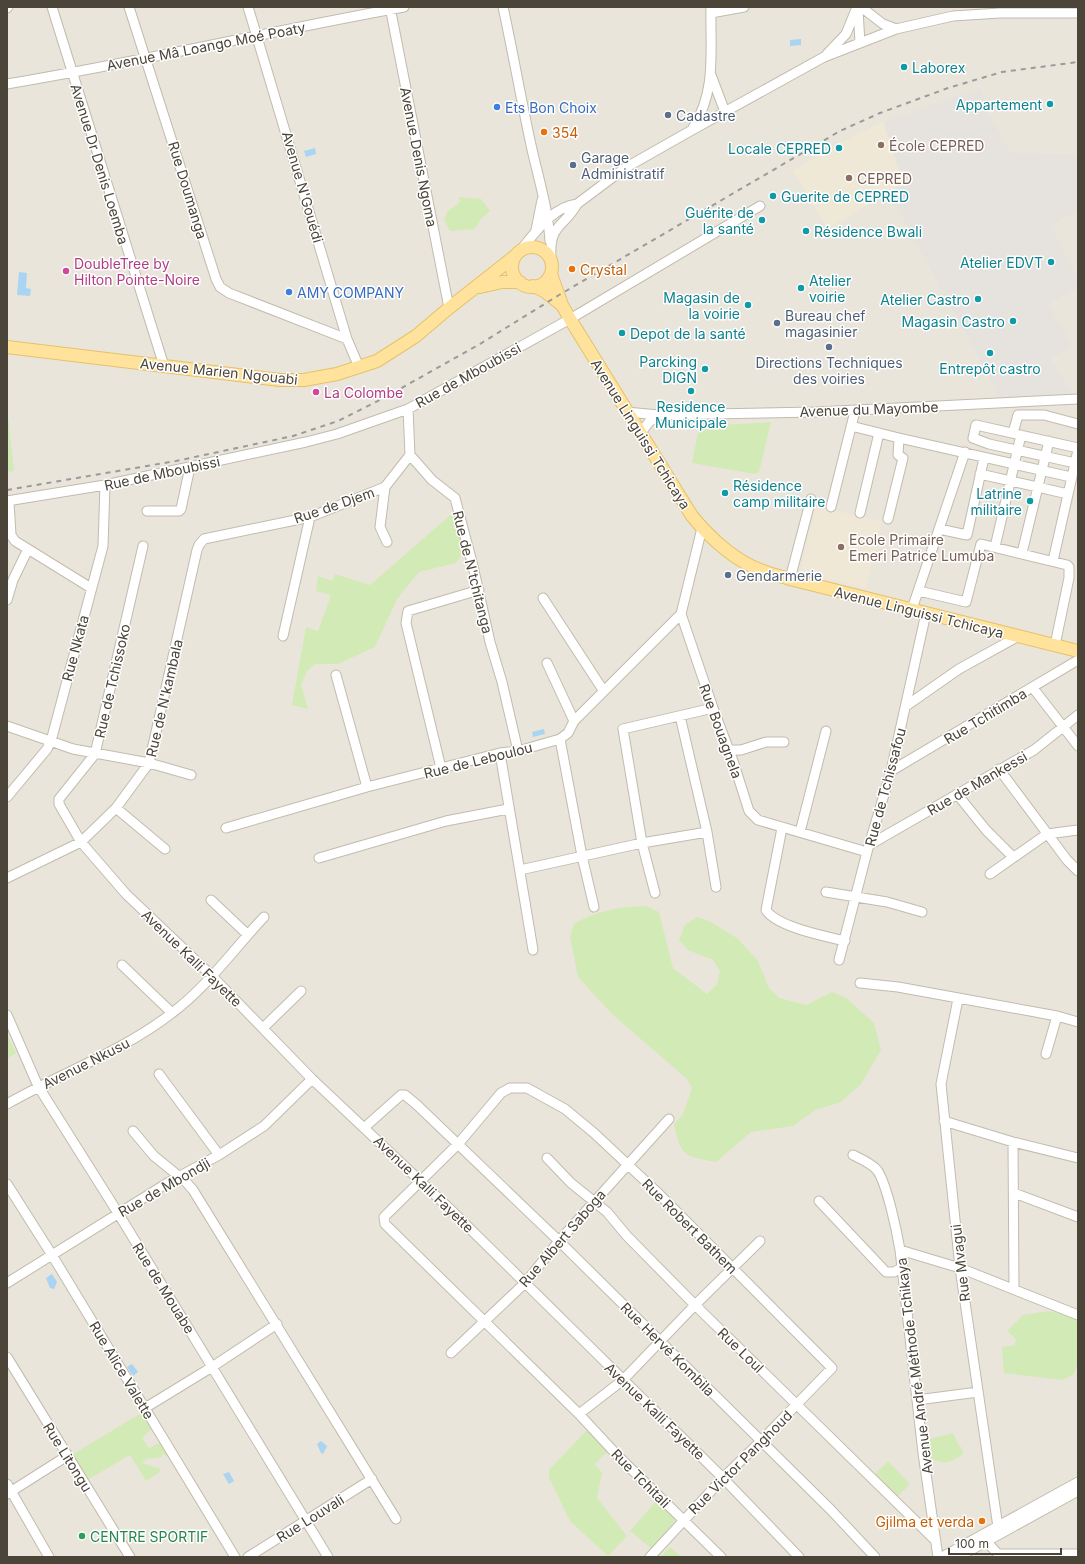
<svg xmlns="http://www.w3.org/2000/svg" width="1085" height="1564" font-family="Inter,sans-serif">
	<rect width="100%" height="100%" fill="#f6f3ec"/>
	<!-- residential -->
	<path fill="#eae5da" d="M7 7H1078V1557H7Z"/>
	<!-- industrial -->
	<path fill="#e6e2dd" d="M979 88 985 98 983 102 1010 153 1078 154V211L1051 225 1078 280V288L1048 304 1073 346 1051 358 1072 395 1017 397 1003 400 1001 399 889 193 904 184 884 122Z"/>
	<!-- education -->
	<path fill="#efe8d6" d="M883 122 903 184 827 229 793 171 841 142Z
		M816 506 882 522 866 588 800 572Z"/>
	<!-- green -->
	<path fill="#d2eab5" d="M459 197 481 199 490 211 480 220 475 229 450 231 444 219 448 211 460 202Z
		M7 407 14 471 7 472Z
		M771 422 759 472 755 474 692 463 699 428 701 426Z
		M454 512 465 550 456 563 419 572 397 599 375 647 338 664H315L307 671 301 685 308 709 292 705 306 627 318 631 331 595 316 591 318 576 333 581 335 574 370 585Z
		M646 906 659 912 673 968 707 994 717 984 720 971 713 960 688 950 679 940 685 925 697 917 711 922 737 938 758 961 769 988 779 998 806 1005 832 992 846 998 874 1023 881 1050 861 1084 841 1102 815 1110 793 1126 751 1132 716 1162C684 1156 681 1157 674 1124L683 1114 692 1088 686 1078 613 1015 578 977 570 937 574 924C596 910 620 907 646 906Z
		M7 1035 16 1053 7 1059Z
		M1049 1311 1078 1319V1364L1073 1375 1063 1380 1004 1373 1002 1347 1015 1345 1016 1339 1007 1331 1023 1315Z
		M143 1412 153 1428 142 1438 149 1448 161 1442 170 1457 162 1454V1457L147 1459 142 1463 160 1469V1472L146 1481 130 1455 84 1482 70 1456Z
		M586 1431 595 1433 610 1449 595 1464 602 1473 597 1498 627 1536 608 1556 570 1521 549 1478V1470Z
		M953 1433 959 1446 962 1448 963 1454C948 1465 942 1464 926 1456L925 1443 930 1439Z
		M888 1461 910 1484 896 1498 875 1474Z
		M657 1500 677 1518 652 1549 630 1531Z
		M670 1547 681 1557H661Z"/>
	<!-- water -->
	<path fill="#a9d4f2" d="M801 39V45L790 46V40Z
		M315 148 316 154 306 157 304 151Z
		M19 272 27 273 26 288 31 289 30 296 17 295Z
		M544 729 545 734 533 737 532 732Z
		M52 1274 57 1282 54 1289 50 1288 46 1278Z
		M132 1364 138 1372 133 1376 127 1367Z
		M321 1441 327 1446 323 1454 321 1453 317 1444Z
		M229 1472 234 1481 229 1484 223 1474Z"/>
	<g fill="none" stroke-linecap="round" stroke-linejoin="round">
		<defs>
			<path id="minor" d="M52 7 164 366
				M129 7 216 279 220 287 229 293 347 339
				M248 7 347 339 359 367
				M390 7 449 308
				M503 7C513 53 521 99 531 145 538 177 548 208 550 241
				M861 7 883 24 896 29
				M7 8 8 7
				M858 10 860 43
				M711 13 744 7
				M827 54 846 34 857 7
				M711 75 725 112
				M7 84C140 62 271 31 404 7
				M693 128C717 90 710 50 711 7
				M536 230 542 200
				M520 251C535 233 552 207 577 204
				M551 259C549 223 563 229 577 204L625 168 692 130 824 57 896 29 953 16 1000 13H1078
				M408 409 410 455 432 480 455 498 473 566 490 642 502 682 518 751
				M626 412 659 415 816 412 1078 399
				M851 426 899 438 1071 477
				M1013 433 1018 415H1044L1078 424
				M640 434 649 422 659 415
				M1075 463 989 444 973 438 976 425 1078 448
				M980 474 1068 494
				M385 487 380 527 387 542
				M7 501 105 485 306 442 337 434 408 409 570 319 760 206
				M9 501 11 535 15 541 91 588
				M831 507 855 411
				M147 511H179L181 509 190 467
				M860 513 879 433
				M888 519 903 458 898 455 899 438
				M702 528 681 614 713 708 733 761 749 811 758 820 867 852
				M939 529 967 535 984 458
				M143 546 95 754 59 799V804L81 842 126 894 211 975 312 1079 450 1209 723 1478 799 1557
				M995 547 1021 435
				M1022 553 1049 441
				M1053 561 1078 450
				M790 579 811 499
				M919 591 966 602 981 544 1067 565 1069 567V578L1055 645
				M543 598 603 690
				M7 600 13 580 27 551
				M912 609 965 452
				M283 636 310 517
				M547 663 574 721
				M336 675 367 787
				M1033 688 1078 746
				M906 706 959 669 1017 637
				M680 716 707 832 716 887
				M7 726 73 749 149 763 191 775
				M560 739 582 856 594 907
				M730 750H741L766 742H784
				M500 753 533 950
				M441 768 406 623 408 611 479 590
				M999 769 1067 860 1078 871
				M891 771 1078 660
				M957 794 986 830 1013 857
				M7 797 47 749 51 741 103 546 105 485
				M116 808 165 849
				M226 828 367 787 500 753 518 751 560 739 568 733 574 721 681 614
				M782 828 766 910C777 927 825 936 845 941
				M800 832 826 731
				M871 844 1034 750 1078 715
				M319 858 446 821 508 809
				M520 870 642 843 707 832
				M990 874 1047 834 1078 830
				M7 878 81 842 116 808 149 763 197 550 199 545 204 539 310 517 385 487 410 455
				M826 892 887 902 922 912
				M655 893 642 843 623 729 713 708
				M211 900 248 935
				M839 960 867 852 891 771 926 613
				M122 965 172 1013
				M860 983 898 987 1057 1016 1078 1022
				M958 999 941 1084 960 1268 998 1527
				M7 1015 38 1086 118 1213 328 1557
				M263 1028 301 991
				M1046 1054 1057 1016
				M159 1074 219 1155
				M7 1104C61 1073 122 1052 172 1013 207 987 234 949 264 917
				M944 1121 1013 1142 1078 1158
				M365 1127 401 1095H405L417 1105 559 1241 831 1510 875 1557
				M133 1131 154 1156 186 1182 193 1190 396 1519
				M1013 1142 1014 1289
				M853 1155C861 1159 871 1163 877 1170 887 1184 897 1232 900 1250L923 1453 938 1557
				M547 1158 571 1183 607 1212 627 1236 695 1305 936 1541
				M7 1184 52 1255 235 1557
				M1014 1193 1078 1217
				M819 1201 886 1272H894L903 1267
				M900 1250 960 1268 1078 1315
				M7 1283 169 1182 219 1155 264 1126 312 1079
				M451 1353 525 1283 559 1241 669 1119
				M7 1357 130 1557
				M917 1400 978 1392
				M145 1408 212 1367 277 1324
				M579 1414 623 1380 695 1305 760 1241
				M7 1484 49 1557
				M7 1494 67 1456
				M986 1541 998 1554H1078
				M248 1557 372 1479
				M650 1557 723 1478 761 1441 832 1368 657 1192 594 1133 565 1109 527 1088H510L501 1093 459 1143 384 1217 385 1224 579 1414 617 1455 721 1557
				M942 1557 1078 1482
				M958 1557 1078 1491"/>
			<path id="major" d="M512 267a20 20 0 1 1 40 0a20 20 0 1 1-40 0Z
				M551 274 562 305 570 319 692 516C710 538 736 562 763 571 772 575 781 576 790 579L1078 651
				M533 286 544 291 562 305
				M480 287 502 282H520
				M7 347 280 380H304L337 374 377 361 416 336 449 308 515 256"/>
		</defs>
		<!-- minor casing -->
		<use href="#minor" stroke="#c2bbae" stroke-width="11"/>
		<!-- major casing -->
		<use href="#major" stroke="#e6c16a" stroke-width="14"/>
		<!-- minor -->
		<use href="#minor" stroke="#fff" stroke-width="9"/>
		<!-- major -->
		<use href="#major" stroke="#ffe39c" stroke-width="12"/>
		<!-- rail -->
		<path stroke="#9a9a9a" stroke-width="2" stroke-dasharray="5 5" stroke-linecap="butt" d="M7 490 176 461 293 436 338 421 380 400 480 344 559 295 840 131 880 113 948 88 1002 72 1078 62"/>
	</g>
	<!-- markers -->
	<g fill="#0f9aa8" stroke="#fff" stroke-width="1.5">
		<circle cx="904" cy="67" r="4"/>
		<circle cx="1050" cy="104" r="4"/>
		<circle cx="839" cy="148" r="4"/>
		<circle cx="773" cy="196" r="4"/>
		<circle cx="762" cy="220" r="4"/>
		<circle cx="806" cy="231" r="4"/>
		<circle cx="1051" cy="262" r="4"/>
		<circle cx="801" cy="288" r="4"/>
		<circle cx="978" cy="299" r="4"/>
		<circle cx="748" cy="305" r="4"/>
		<circle cx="1013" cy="321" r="4"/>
		<circle cx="622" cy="333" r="4"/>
		<circle cx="990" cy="353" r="4"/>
		<circle cx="705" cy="369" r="4"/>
		<circle cx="691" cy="391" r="4"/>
		<circle cx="725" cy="493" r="4"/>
		<circle cx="1030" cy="501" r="4"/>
	</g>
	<g fill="#3f7fe0" stroke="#fff" stroke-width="1.5">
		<circle cx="497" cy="107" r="4"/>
		<circle cx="289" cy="292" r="4"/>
	</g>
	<g fill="#5c6f8a" stroke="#fff" stroke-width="1.5">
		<circle cx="668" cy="115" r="4"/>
		<circle cx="573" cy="165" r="4"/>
		<circle cx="777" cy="323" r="4"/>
		<circle cx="829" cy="347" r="4"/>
		<circle cx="728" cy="575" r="4"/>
	</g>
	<g fill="#e8710a" stroke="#fff" stroke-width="1.5">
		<circle cx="544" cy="132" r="4"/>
		<circle cx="572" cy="269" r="4"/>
		<circle cx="982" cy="1521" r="4"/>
	</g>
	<g fill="#8d6e63" stroke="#fff" stroke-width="1.5">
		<circle cx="881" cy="145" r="4"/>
		<circle cx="849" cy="178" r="4"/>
		<circle cx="841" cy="547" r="4"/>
	</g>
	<g fill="#d1479c" stroke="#fff" stroke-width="1.5">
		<circle cx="66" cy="271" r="4"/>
		<circle cx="316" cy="392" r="4"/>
	</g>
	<circle fill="#2e9e5b" stroke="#fff" stroke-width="1.5" cx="82" cy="1536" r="4"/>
	<g text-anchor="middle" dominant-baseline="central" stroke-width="3" stroke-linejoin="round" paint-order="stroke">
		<!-- street labels -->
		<g font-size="14" fill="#4b4439" stroke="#fff">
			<text transform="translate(206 46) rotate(-11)">Avenue Mâ Loango Moé Poaty</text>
			<text transform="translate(419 157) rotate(79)">Avenue Denis Ngoma</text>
			<text transform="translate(100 164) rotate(73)">Avenue Dr Denis Loemba</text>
			<text transform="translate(303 187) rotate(74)">Avenue N'Gouédi</text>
			<text transform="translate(188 190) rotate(73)">Rue Doumanga</text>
			<text transform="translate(219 371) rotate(6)">Avenue Marien Ngouabi</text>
			<text transform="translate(468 375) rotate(-29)">Rue de Mboubissi</text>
			<text transform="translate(869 409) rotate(-2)">Avenue du Mayombe</text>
			<text transform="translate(641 434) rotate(58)">Avenue Linguissi Tchicaya</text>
			<text transform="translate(162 473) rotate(-12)">Rue de Mboubissi</text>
			<text transform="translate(334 505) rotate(-19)">Rue de Djem</text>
			<text transform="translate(473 572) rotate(76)">Rue de N'tchitanga</text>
			<text transform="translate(919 612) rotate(14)">Avenue Linguissi Tchicaya</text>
			<text transform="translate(75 648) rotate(-75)">Rue Nkata</text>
			<text transform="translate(112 681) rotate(-77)">Rue de Tchissoko</text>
			<text transform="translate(164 698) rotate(-77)">Rue de N'kambala</text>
			<text transform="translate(985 716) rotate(-31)">Rue Tchitimba</text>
			<text transform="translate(721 731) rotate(70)">Rue Bouagnela</text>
			<text transform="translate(478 760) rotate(-14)">Rue de Leboulou</text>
			<text transform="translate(977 783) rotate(-30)">Rue de Mankessi</text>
			<text transform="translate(885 787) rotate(-75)">Rue de Tchissafou</text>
			<text transform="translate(192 958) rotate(44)">Avenue Kalli Fayette</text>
			<text transform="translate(86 1063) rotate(-27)">Avenue Nkusu</text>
			<text transform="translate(424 1184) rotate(44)">Avenue Kalli Fayette</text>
			<text transform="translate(164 1187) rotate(-30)">Rue de Mbondji</text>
			<text transform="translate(690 1226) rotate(45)">Rue Robert Bathem</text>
			<text transform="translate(562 1238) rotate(-49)">Rue Albert Saboga</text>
			<text transform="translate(960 1263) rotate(-97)">Rue Mvagui</text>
			<text transform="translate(164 1288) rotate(58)">Rue de Mouabe</text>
			<text transform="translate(668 1349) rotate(45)">Rue Hervé Kombila</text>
			<text transform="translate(741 1350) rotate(44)">Rue Loul</text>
			<text transform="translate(914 1366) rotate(-97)">Avenue André Méthode Tchikaya</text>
			<text transform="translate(122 1370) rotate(59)">Rue Alice Valette</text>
			<text transform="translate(655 1411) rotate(44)">Avenue Kalli Fayette</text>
			<text transform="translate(68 1457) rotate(58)">Rue Litongu</text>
			<text transform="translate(740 1462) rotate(-45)">Rue Victor Panghoud</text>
			<text transform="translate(641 1478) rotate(45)">Rue Tchitali</text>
			<text transform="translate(310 1518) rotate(-32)">Rue Louvali</text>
		</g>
		<!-- culture labels -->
		<g font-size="14" fill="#0d838f" stroke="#fff" text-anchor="end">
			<text x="912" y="67" text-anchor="start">Laborex</text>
			<text x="1042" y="104">Appartement</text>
			<text x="831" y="148">Locale CEPRED</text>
			<text x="781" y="196" text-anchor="start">Guerite de CEPRED</text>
			<text x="754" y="212">Guérite de<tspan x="754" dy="16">la santé</tspan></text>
			<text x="814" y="231" text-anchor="start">Résidence Bwali</text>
			<text x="1043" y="262">Atelier EDVT</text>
			<text x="809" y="280" text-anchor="start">Atelier<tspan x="809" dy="16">voirie</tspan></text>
			<text x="740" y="297">Magasin de<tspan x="740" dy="16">la voirie</tspan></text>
			<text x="970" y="299">Atelier Castro</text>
			<text x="1005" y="321">Magasin Castro</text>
			<text x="630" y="333" text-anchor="start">Depot de la santé</text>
			<text x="697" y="361">Parcking<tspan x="697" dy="16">DIGN</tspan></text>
			<text x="990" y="368" text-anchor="middle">Entrepôt castro</text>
			<text x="691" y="406" text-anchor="middle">Residence<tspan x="691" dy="16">Municipale</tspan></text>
			<text x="733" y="485" text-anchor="start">Résidence<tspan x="733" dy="16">camp militaire</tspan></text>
			<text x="1022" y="493">Latrine<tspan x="1022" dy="16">militaire</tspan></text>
		</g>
		<!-- shop labels -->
		<g font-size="14" fill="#366cbe" stroke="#fff" text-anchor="start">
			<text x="505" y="107">Ets Bon Choix</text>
			<text x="297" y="292">AMY COMPANY</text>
		</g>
		<!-- service labels -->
		<g font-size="14" fill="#4e5e75" stroke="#fff" text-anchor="start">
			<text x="676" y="115">Cadastre</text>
			<text x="581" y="157">Garage<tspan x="581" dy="16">Administratif</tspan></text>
			<text x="785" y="315">Bureau chef<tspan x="785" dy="16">magasinier</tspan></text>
			<text x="829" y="362" text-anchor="middle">Directions Techniques<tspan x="829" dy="16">des voiries</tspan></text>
			<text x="736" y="575">Gendarmerie</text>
		</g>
		<!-- food labels -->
		<g font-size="14" fill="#c56008" stroke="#fff" text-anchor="start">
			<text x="552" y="132">354</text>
			<text x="580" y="269">Crystal</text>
			<text x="974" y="1521" text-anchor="end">Gjilma et verda</text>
		</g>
		<!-- education labels -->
		<g font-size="14" fill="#785e54" stroke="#fff" text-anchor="start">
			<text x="889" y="145">École CEPRED</text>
			<text x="857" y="178">CEPRED</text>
			<text x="849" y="539">Ecole Primaire<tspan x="849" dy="16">Emeri Patrice Lumuba</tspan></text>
		</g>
		<!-- hotel labels -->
		<g font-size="14" fill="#b23c85" stroke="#fff" text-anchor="start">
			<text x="74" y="263">DoubleTree by<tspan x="74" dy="16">Hilton Pointe-Noire</tspan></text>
			<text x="324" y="392">La Colombe</text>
		</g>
		<!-- leisure labels -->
		<g font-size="14" fill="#27864d" stroke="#fff" text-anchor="start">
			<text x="90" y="1536">CENTRE SPORTIF</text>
		</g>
	</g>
	<!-- border -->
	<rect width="1085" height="1564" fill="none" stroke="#4b4439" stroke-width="16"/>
	<!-- scale -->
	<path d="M949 1548v6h112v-6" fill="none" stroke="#4b4439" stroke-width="2"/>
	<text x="955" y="1548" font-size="12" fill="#4b4439" stroke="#ffffff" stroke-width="3" paint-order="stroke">100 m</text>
</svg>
